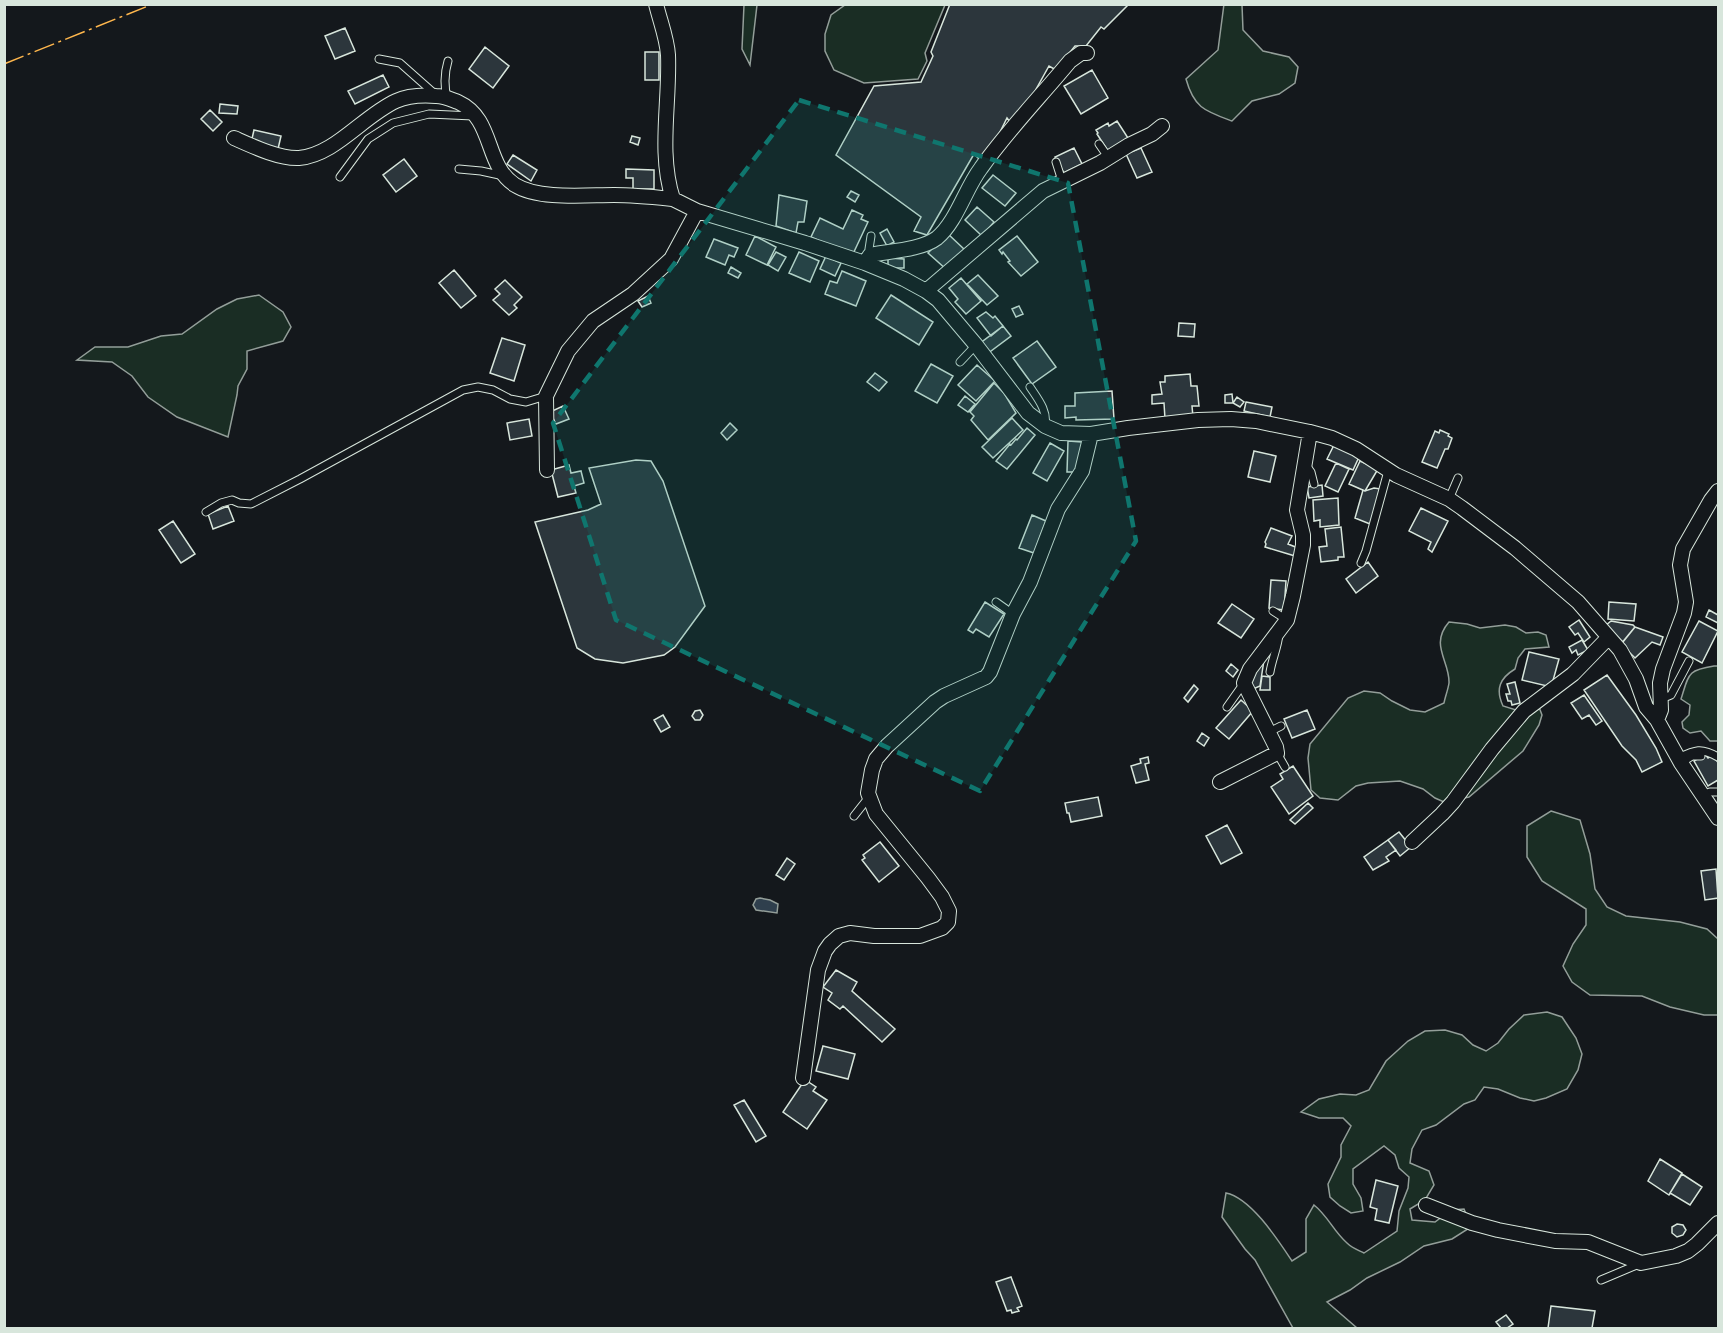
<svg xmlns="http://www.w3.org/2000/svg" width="1723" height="1333" font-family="Raleway,sans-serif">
	<rect width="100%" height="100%" fill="#14181c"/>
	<!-- green -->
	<path fill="#1a2d24" stroke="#939e99" stroke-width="1.5" d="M1224 4 1242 5 1243 30 1263 51 1289 57 1298 67 1295 83 1279 94 1252 101 1232 121C1205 111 1194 108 1186 79L1218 50Z
		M744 5H757L750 65 742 49Z
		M845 5H945L925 53 927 61 918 79 864 83 834 70 825 51V34L831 15Z
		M259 295 283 312 291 327 283 341 247 351V369L238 386 237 395 228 437 177 417 148 397 132 376 112 362 77 360 95 347H128L161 336 182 334 217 309 237 299Z
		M1449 622 1467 624 1480 628 1505 625 1516 627 1526 633 1538 632 1546 635 1549 647 1525 649 1518 658 1515 669C1500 678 1495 689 1503 706L1516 710 1539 707 1542 715 1539 725 1523 751 1469 797 1444 802 1435 798 1423 789 1400 781 1368 783 1356 786 1338 800 1320 798 1311 790 1308 758 1310 744 1348 698 1364 691 1380 693 1392 701 1410 710 1425 712 1444 703C1445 697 1448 690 1449 683 1450 661 1429 645 1449 622Z
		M1714 666H1718V741H1710L1701 731 1690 733 1683 728 1682 722 1689 715 1690 705 1681 699C1689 674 1687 670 1714 666Z
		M1551 811 1580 820 1590 854 1595 889 1607 907 1626 916 1680 922 1707 929 1718 939V1015H1704L1670 1007 1642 996 1590 995 1572 982 1563 966 1573 944 1586 925V909L1542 881 1527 857V826Z
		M1547 1012 1562 1017 1576 1038 1582 1054 1578 1070 1567 1089 1546 1098 1534 1101 1520 1098 1498 1089 1484 1087 1475 1100 1464 1104 1436 1125 1422 1130 1412 1149 1410 1163 1429 1171 1434 1185 1425 1200 1410 1209 1412 1220 1435 1222 1451 1210 1464 1209 1471 1227 1452 1239 1424 1246 1400 1262 1367 1278 1350 1290 1327 1302 1357 1328H1293L1255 1260 1245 1249 1222 1217 1226 1193C1251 1198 1278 1240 1292 1261L1306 1252V1219L1314 1205C1328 1216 1334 1232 1347 1243 1352 1248 1358 1250 1364 1253L1397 1231 1399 1211 1408 1188 1409 1177 1399 1168 1395 1155 1384 1146 1353 1169V1184L1361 1198 1363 1211 1351 1213 1340 1206 1330 1197 1328 1184 1341 1157V1145L1351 1126 1343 1118H1319L1301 1112 1319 1099 1340 1094 1356 1095 1369 1090 1386 1061 1408 1041 1425 1031 1445 1030 1462 1035 1473 1045 1486 1051 1498 1043 1509 1029 1524 1015Z"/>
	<!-- water -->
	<path fill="#2f3f4d" stroke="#939e99" stroke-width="1.5" d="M760 898 770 900 778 904 777 913 756 910 753 905 756 899Z"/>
	<!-- building -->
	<path fill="#2c363c" stroke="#d8e6dc" stroke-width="1.5" d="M950 4H1129L1104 29 1101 27 1086 46H1075L1056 70 1049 66 1030 100 1010 122 1007 118 998 136 979 159 974 154 927 235 914 231 921 217 836 155 874 86 921 82 933 56 931 52Z
		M345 28 355 51 335 59 325 36Z
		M485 47 509 66 493 88 469 69Z
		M645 52H659V80H645Z
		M1092 70 1108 98 1081 114 1064 86Z
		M383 75 389 87 355 104 348 91Z
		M220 104 238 106 237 114 219 113Z
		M210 110 222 122 213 131 201 119Z
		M1117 121 1128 138 1108 151 1097 134 1098 133 1096 130 1108 123 1109 126Z
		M254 130 281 136 278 149 251 143Z
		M632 136 640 138 638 145 630 142Z
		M1074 148 1082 164 1064 173 1055 157Z
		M1141 148 1152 172 1137 178 1126 154Z
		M513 155 537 170 531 181 507 164Z
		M404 159 417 176 396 192 383 175Z
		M626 169 654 170V189H633V178H626Z
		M993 175 1016 193 1005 206 982 188Z
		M851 191 859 195 855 202 847 197Z
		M779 195 807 201 804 222H798L796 233 776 226Z
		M977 207 994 222 982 236 965 220Z
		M852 210 863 215 861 219 868 222 852 256 811 237 820 218 843 229Z
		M887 229 894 242 887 246 880 233Z
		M947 233 965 250 947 270 928 253Z
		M755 236 776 247 767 265 746 255Z
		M1017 236 1038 262 1021 276 1008 262 1010 261 1003 252 1002 254 999 250Z
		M714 239 738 248 734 257 729 255 725 265 706 257Z
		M776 252 786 257 778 271 768 265Z
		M799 252 819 261 810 282 789 273Z
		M826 256 841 263 835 276 820 269Z
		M888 258 904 259V268H888Z
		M731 267 741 273 738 278 728 273Z
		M454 270 476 296 461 308 439 283Z
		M842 271 866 281 856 306 825 294 830 281 837 283Z
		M978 275 998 296 987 305 967 284Z
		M961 278 981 301 966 314 955 302 958 299 949 288Z
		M505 280 522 297 514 305 517 308 509 315 493 300 500 294 495 289Z
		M891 295 933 322 919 345 876 318Z
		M648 296 651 303 642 307 638 301Z
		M1019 306 1023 314 1016 317 1012 309Z
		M986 312 993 318 995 316 1003 326 991 336 977 318Z
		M1179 323 1195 324 1194 337 1178 336Z
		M1003 326 1011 336 987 354 979 344Z
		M502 338 525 345 514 381 490 373Z
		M1037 341 1056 367 1032 384 1013 358Z
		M931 364 953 376 937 403 915 391Z
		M977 365 995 381 976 401 958 385Z
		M875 373 887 382 879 391 867 382Z
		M1190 374 1191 386H1197L1199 406H1192L1193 417 1165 419 1164 403 1152 404V395L1162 394 1160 382H1165V376Z
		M994 383 1004 393 1016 413 988 440 971 420 974 416 970 412Z
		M1112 391 1114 419 1076 420V417L1065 418V406H1075V393Z
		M1232 394 1233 403H1225V395Z
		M965 396 975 404 968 412 958 405Z
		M1237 397 1244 402 1240 407 1233 403Z
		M1246 402 1272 407 1270 417 1244 411Z
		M563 406 569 419 556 424 550 412Z
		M1012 418 1023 430 993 458 982 447Z
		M529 419 532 436 510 440 507 423Z
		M730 423 737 430 727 440 721 433Z
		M1027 428 1035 435 1007 469 996 461 1010 444 1011 445 1016 439 1017 440Z
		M1440 430 1449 434 1448 436 1452 438 1448 449H1445L1437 468 1422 462 1435 431 1439 433Z
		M1068 441 1082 442V460L1075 472H1067Z
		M1050 443 1064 451 1047 481 1033 473Z
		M1334 445 1359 457 1353 470 1327 459Z
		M1254 451 1276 456 1270 482 1248 477Z
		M636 460 651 461 663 481 705 606 675 647 664 655 623 663 595 659 577 648 535 522 588 510 601 504 589 468Z
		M1360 461 1378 469 1365 491 1349 484Z
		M1336 463 1349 469 1338 492 1325 486Z
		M569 465 571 473 581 471 584 483 574 486 576 493 558 497 551 470Z
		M1322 485 1323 496 1309 498 1307 487Z
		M1374 488 1381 489 1370 524 1355 518 1363 490 1365 491Z
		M1338 498 1339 525 1320 527V520L1314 521 1313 500Z
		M228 506 234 521 213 529 208 514Z
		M1421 508 1448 521 1432 552 1428 549 1431 542 1409 531Z
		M1032 515 1046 521 1034 553 1019 548Z
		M173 521 195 554 181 563 159 530Z
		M1341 527 1344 557H1338V560L1321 562 1319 547 1327 546 1325 529Z
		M1271 528 1292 536 1288 544 1298 548 1295 556 1265 547 1266 544 1265 542Z
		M1368 562 1378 576 1356 593 1346 579Z
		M1271 580 1286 581 1284 610 1269 608Z
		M985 602 1004 614 989 637 976 629 973 633 968 630Z
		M1609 602 1636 604 1634 621 1608 619Z
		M1232 604 1254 619 1241 638 1218 623Z
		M1709 610 1718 615V623L1706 617Z
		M1579 620 1590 637 1584 642 1578 633 1575 635 1569 627Z
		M1611 621 1633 625 1635 627 1623 642 1605 626Z
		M1699 621 1718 631 1702 663 1682 652Z
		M1635 627 1663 637 1660 645 1652 642 1635 658 1621 644Z
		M1582 640 1588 650 1578 655 1576 650 1572 653 1569 647Z
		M1529 652 1559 659 1552 684H1548L1547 686 1522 680Z
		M1264 660 1260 686 1251 690 1250 679Z
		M1231 664 1238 670 1233 677 1226 671Z
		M1607 675 1636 715 1656 748 1662 762 1642 772 1636 760 1622 746 1584 690Z
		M1262 676 1270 677V690H1260Z
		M1515 682 1520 703 1512 705 1511 701H1508L1506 694H1510L1507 684Z
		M1194 685 1198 689 1188 702 1184 698Z
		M1584 695 1602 721 1596 725 1589 715 1582 719 1571 703Z
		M1241 700 1253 711 1229 739 1216 728Z
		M700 710 703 715 700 720H695L692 716 695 711Z
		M1307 710 1315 729 1292 738 1284 719Z
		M663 715 670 727 661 732 654 720Z
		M1202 733 1209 738 1204 746 1197 741Z
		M1705 754 1708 758 1713 755 1717 761 1718 760V780L1708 786 1694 761Z
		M1148 757 1149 763 1145 764 1149 780 1136 783 1131 766 1141 763 1140 759Z
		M1293 766 1313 796 1289 814 1271 787 1283 779 1280 774Z
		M1098 797 1102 816 1071 822 1069 813H1067L1065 803Z
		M1308 803 1313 808 1295 824 1290 820Z
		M1227 825 1242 853 1221 864 1206 836Z
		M1399 832 1411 847 1400 856 1388 840Z
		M1388 840 1396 850 1386 857 1389 861 1373 870 1364 857Z
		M880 842 899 866 879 882 862 860 865 858 863 855Z
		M787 858 795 864 784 880 776 875Z
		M1716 869 1718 898 1705 900 1701 871Z
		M836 970 857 982 852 991 895 1029 882 1042 843 1006 840 1009 828 1000 832 993 823 987Z
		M823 1046 855 1054 848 1079 816 1071Z
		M807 1081 816 1087 813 1091 827 1100 807 1129 783 1112 802 1084 804 1085Z
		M744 1100 766 1136 756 1142 734 1105Z
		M1660 1159 1682 1173 1669 1195 1648 1181Z
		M1682 1174 1702 1187 1690 1205 1670 1193Z
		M1376 1180 1398 1186 1389 1223 1375 1220 1377 1209 1370 1207Z
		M1677 1224 1683 1225 1686 1230 1683 1235 1677 1237 1672 1233V1227Z
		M1011 1277 1022 1306 1017 1308 1019 1311 1012 1313 1011 1310 1007 1311 996 1282Z
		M1551 1306 1595 1311 1592 1328H1548Z
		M1506 1315 1513 1324 1507 1328H1501L1496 1322Z"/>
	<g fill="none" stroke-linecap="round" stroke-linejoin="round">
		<defs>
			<path id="lane" d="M379 59 400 63 435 94
				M447 98C444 85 444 74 448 61
				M1099 144 1108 157
				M1056 162 1062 181
				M459 169 481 171 504 176
				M340 177 368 139 393 123 429 114 473 116
				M870 255 869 249 871 236
				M960 362 976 345
				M1030 387C1038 399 1048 411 1045 426
				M1306 465 1311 472 1314 484
				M1449 499 1458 478
				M206 512 221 503 232 500 239 503 251 504 300 479 463 390 478 387 493 390 510 399 526 402 546 396
				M1361 563 1366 551 1388 471
				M996 602 1013 614
				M1273 611 1287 620
				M1270 672C1272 659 1278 647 1279 634
				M1661 699 1671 695 1689 661
				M1227 707 1244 683
				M1269 732 1281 726
				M1277 753 1285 767
				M1678 758C1695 750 1701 747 1718 757
				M1681 763 1692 756H1701
				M1702 795 1710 792H1718
				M854 816 869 797
				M1601 1280 1639 1264"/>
			<path id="street" d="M656 4C660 21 667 38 668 55 670 102 658 153 673 199L697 211 805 243 865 263 904 279 926 291 938 300 976 345 1028 413 1045 426 1061 433 1091 434 1128 428 1198 420 1231 419 1256 421 1310 432 1332 438 1356 449 1396 475 1449 499 1462 508 1515 548 1578 602 1620 650 1636 679 1646 707 1657 720
				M234 138C252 146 279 159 299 158 335 155 363 116 396 101 407 96 423 95 436 96 444 96 450 99 458 102 495 119 484 165 515 185 539 200 586 195 614 195 634 195 653 197 673 199
				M865 263 870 255C890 251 921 250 937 238 957 221 965 189 981 168 1008 130 1041 96 1070 61L1081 53H1087
				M926 291 1043 191 1100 163 1129 145 1152 134 1162 126
				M547 470 546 396 568 351 593 321 633 294 671 259 697 211
				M1718 491 1711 500 1683 549 1680 565 1686 602 1684 613 1663 669 1660 683 1661 710 1657 720 1681 763 1718 818
				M1220 782 1277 753 1276 747 1244 683 1250 669 1287 620 1293 596 1303 545V535L1297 510 1310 432
				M1412 842 1442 814 1453 802 1492 749 1524 711 1573 674 1608 638
				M803 1078 818 970 825 951 830 944 839 936 850 933 874 936H920L942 928 948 922 949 911 942 897 928 878 876 814 868 793 872 770 876 759 887 746 935 702 944 696 986 677 990 672 1013 614 1030 582 1058 509 1082 471 1091 434
				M1426 1205 1472 1223 1498 1230 1555 1241 1588 1242 1641 1263 1676 1256 1688 1251 1697 1244 1718 1223"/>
		</defs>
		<!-- lane casing -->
		<use href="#lane" stroke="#d8e6dc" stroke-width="9"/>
		<!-- street casing -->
		<use href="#street" stroke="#d8e6dc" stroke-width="16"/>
		<!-- lane -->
		<use href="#lane" stroke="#14181c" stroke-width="7"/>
		<!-- street -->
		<use href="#street" stroke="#14181c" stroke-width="14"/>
		<!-- power -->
		<path stroke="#ffb74d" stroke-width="1.5" stroke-dasharray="21 4.5 3 4.5" stroke-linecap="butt" d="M4 64 153 4"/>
	</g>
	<!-- marked area -->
	<path fill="#0f766e" fill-opacity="0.2" stroke="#0f766e" stroke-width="4.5" stroke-dasharray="12 8" stroke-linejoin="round" d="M799 100 1068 183 1136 541 980 791 616 620 553 423Z"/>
	<!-- border -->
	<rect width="1723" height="1333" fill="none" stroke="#d8e6dc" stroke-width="12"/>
</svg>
